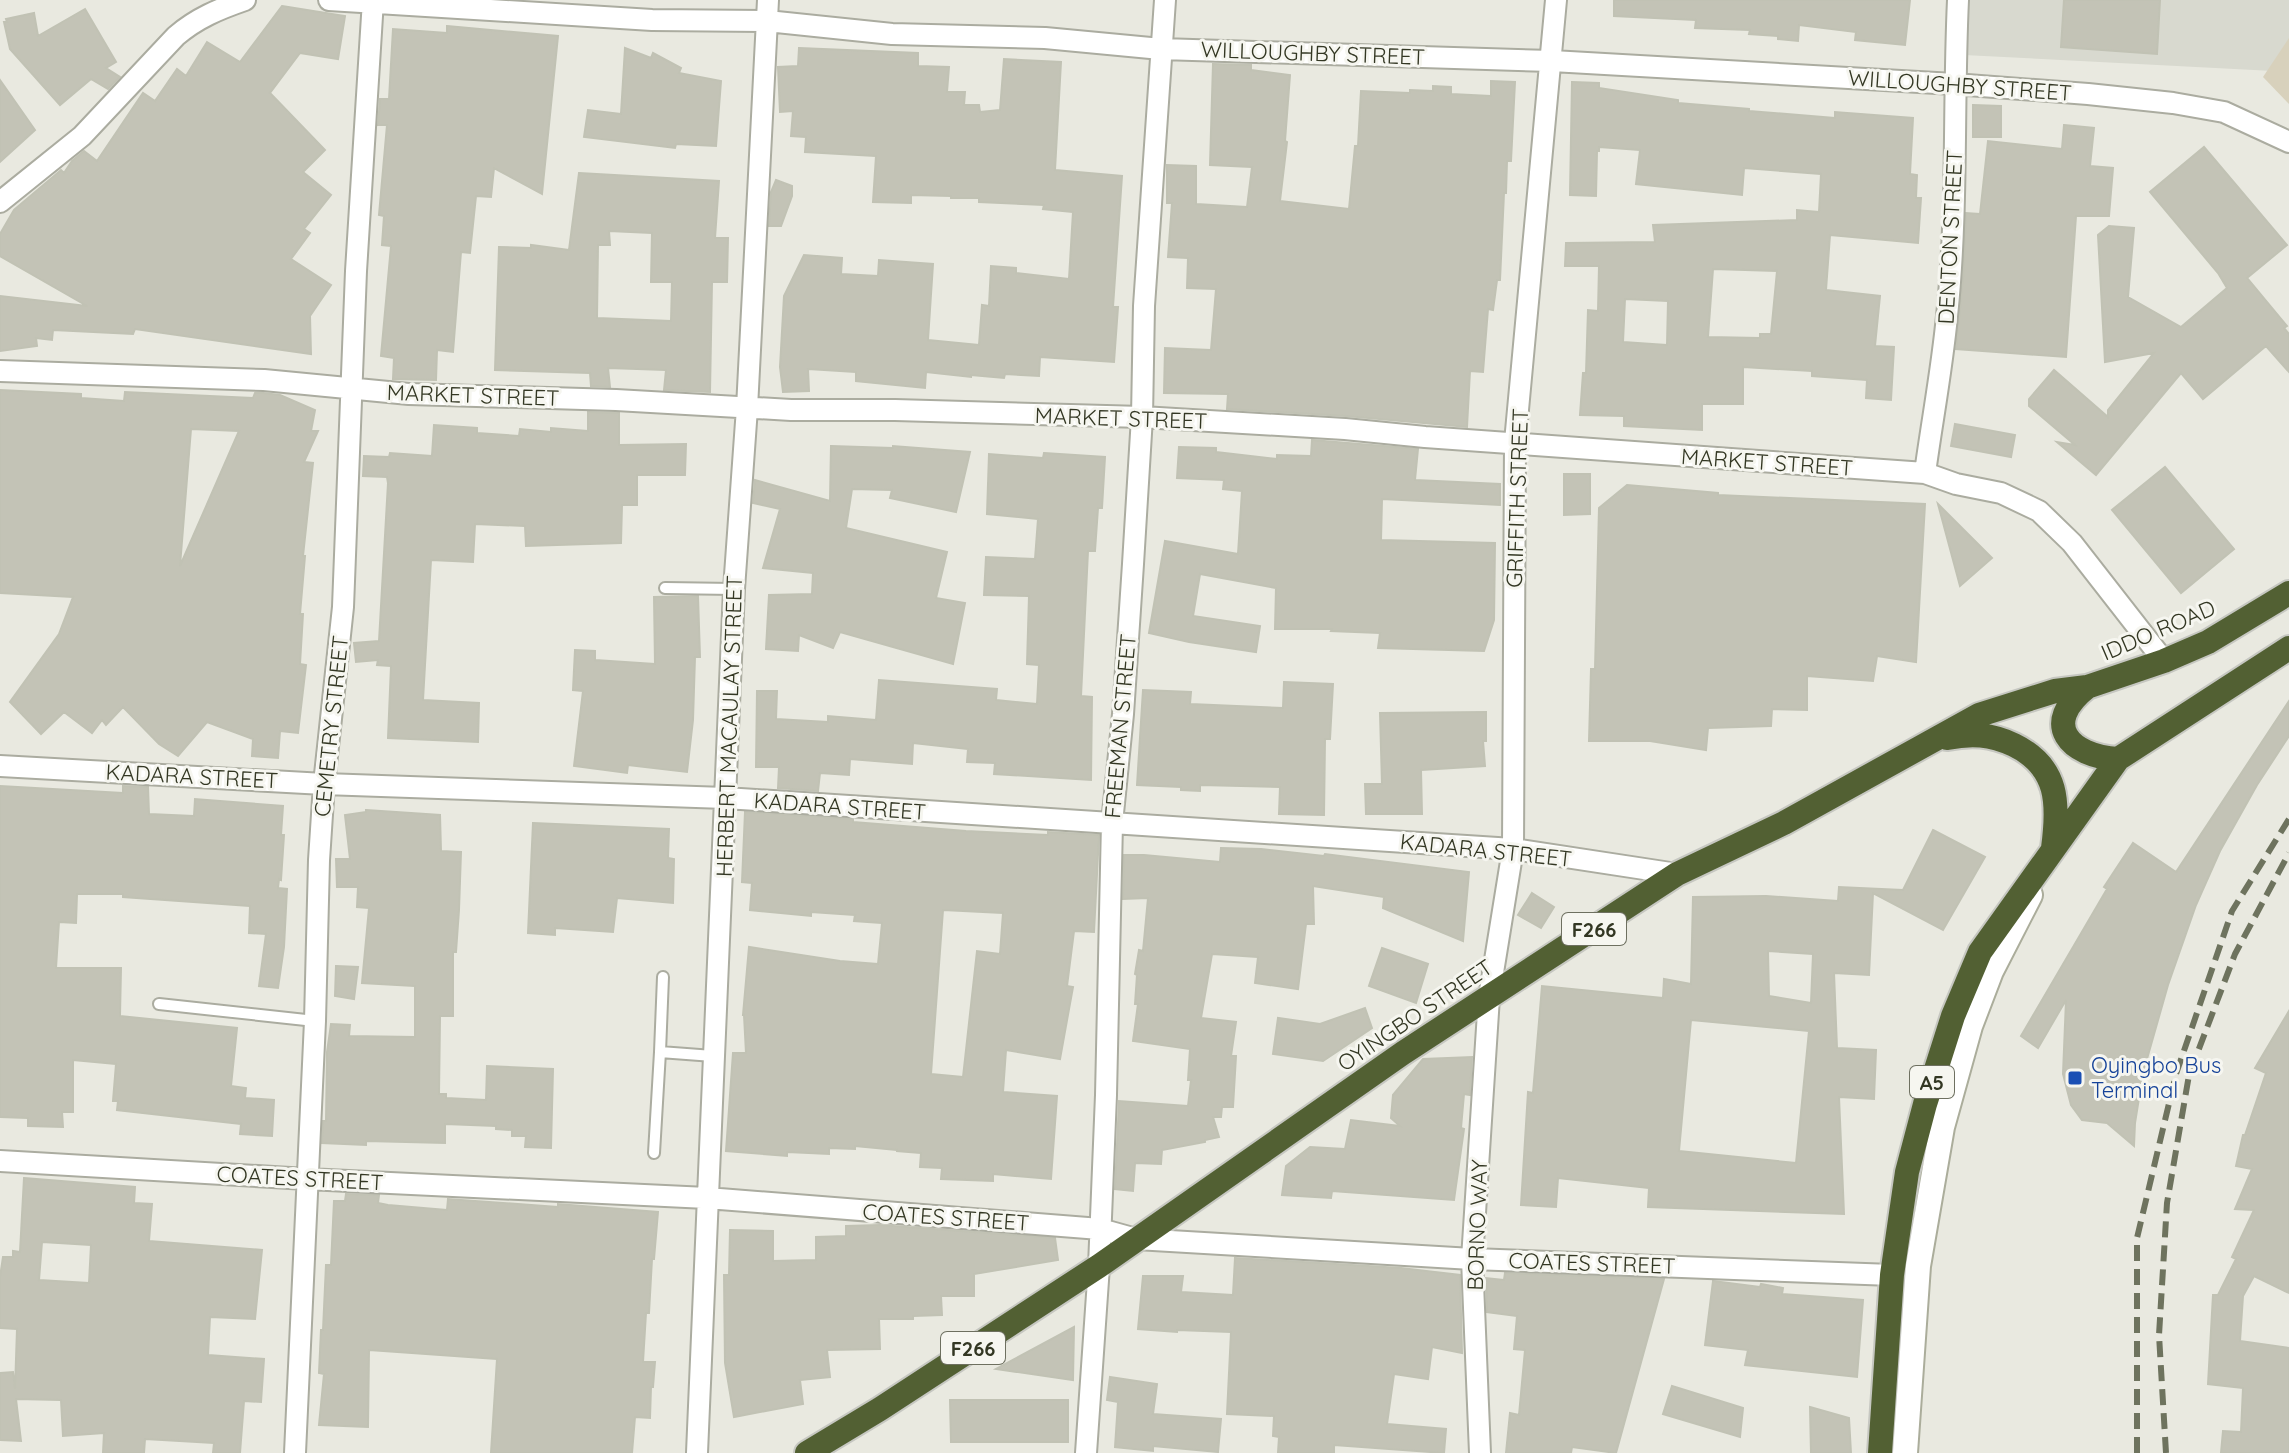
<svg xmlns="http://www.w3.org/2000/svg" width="2289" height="1453" font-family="Quicksand,sans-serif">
	<rect width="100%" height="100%" fill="#e9e9e0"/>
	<!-- built -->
	<path fill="#d8d9cf" d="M1959 0H2289V47L2273 71 1964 55Z"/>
	<!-- green -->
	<path fill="#d8d1bc" d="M2289 38V104L2263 77Z"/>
	<!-- building -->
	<path fill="#c3c3b6" stroke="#c1c2b4" stroke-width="2" fill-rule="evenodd" d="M1614 0H1910L1905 45 1855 40 1856 32 1799 25 1798 41 1778 39V36L1749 34 1750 30 1695 28 1696 20 1614 16Z
		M2064 0H2160L2157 54 2061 47Z
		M282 6 345 16 338 59 300 53 270 93 325 150 303 172 331 195 304 229 310 233 291 259 331 285 310 316 311 354 135 329 133 334 53 330 52 340 36 338 37 346 0 351V296L87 306 0 256V234L14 210 61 170 64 173 72 161 84 151 97 161 143 93 155 101 177 69 186 76 207 42 240 62Z
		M85 9 116 62 106 68 120 77 108 89 91 79 60 105 10 49 4 22H7L6 19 34 13 38 36Z
		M447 26 558 36 542 194 494 168 491 197 476 196 470 253 461 252 453 352 437 350 436 380 393 379 394 358 381 356 391 246 382 245 384 216 379 215 387 125H378L380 99H389L393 29 447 33Z
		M625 48 651 58 653 53 681 68 679 73 721 81 716 146 676 144 675 148 584 137 588 110 621 114Z
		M799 48 918 53V66L949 67 947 92H965L964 105H979L980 112 1000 110 1004 59 1061 62 1055 170 1122 176 1113 307H1118L1114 362 1040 357 1039 376 1005 374 1004 378 971 375V377L926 372 925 388 856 381V372L808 369 809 391 783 392 780 367 784 296 804 255 842 258 841 274 878 276 879 260 933 264 928 340 979 345 982 305 989 306 991 266 1016 268V273L1069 279 1073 212 1043 209 1044 205 979 202V198H951V196L911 195V203L873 202 876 156 805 152 806 137 791 136 793 111 780 112 778 67 798 66Z
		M1213 64 1251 65V70L1290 75 1285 141 1287 142 1280 201 1349 209 1355 146H1358L1361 91 1410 93V90L1433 91V86L1451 87V94L1491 96V81L1515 82 1511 161H1507L1506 193H1504L1500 280H1497L1493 310 1488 309 1483 372 1470 371 1467 427 1346 416 1227 409 1228 394 1164 393 1165 348 1211 350 1216 289 1187 288 1188 258 1168 257 1172 203H1167V165L1196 166V204L1247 207 1252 167 1210 165Z
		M0 80 35 130 0 162Z
		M1572 82 1599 83V88L1678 100V103L1749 109V111L1835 118V112L1913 118 1910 174 1917 175 1916 198H1921L1918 243 1830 235 1826 290 1880 296 1875 346 1894 347 1891 400 1866 398 1867 380 1812 376V371L1743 367V404H1702V430L1624 426V416L1580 415 1583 373H1586L1588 310 1598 311 1599 266H1565L1566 243 1655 242 1653 225 1797 220V210L1819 212 1821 174 1744 168 1742 195 1636 184 1640 150 1599 147V151H1597L1596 196 1570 195ZM1713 269 1777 271 1771 334H1760V338L1708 337ZM1625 299 1668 301 1667 345 1623 342Z
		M1973 105 2001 106V137H1973Z
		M2064 125 2094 128 2090 166 2113 168 2109 216H2076L2066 357 1956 349 1963 278 1966 213 1980 214 1988 141 2062 149Z
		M2204 147 2287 245 2247 278 2287 326 2284 328 2289 334V372L2266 346 2203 399 2181 373 2096 475 2057 442 2075 445 2029 406V399L2054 370 2108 417V410L2154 353 2105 362 2098 235 2109 226 2134 228 2128 297 2181 327 2227 288 2218 273 2150 192Z
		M579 173 719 181 715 238H728L727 282H712L710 392 664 390 666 370 608 368 610 387 591 386 590 373 495 370 499 247 531 248V245L569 250ZM609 231 652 233 651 282H672L671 321 597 318 598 245H610Z
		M776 180 792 186V196L781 226H769L771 192Z
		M0 390 81 394V398L124 401 125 392 253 398 255 393H263L280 395 315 410 311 431H318L304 462 313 463 303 556H305L300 614H303L300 664 306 665 298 733 280 731 278 758 252 756 253 739 207 722 178 756 159 744 123 707 106 725 102 720 92 733 64 712 41 734 10 702 59 634 73 597 0 593ZM191 429 239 431 180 566Z
		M588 412 619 413V445L686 444 685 475H637V505H622L621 543 526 546 525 526 475 524 473 562 431 560 423 700 479 703 478 742 388 738 391 666 377 665 378 660 356 662 354 643 379 641 388 483 387 477 363 476 364 456 389 457 390 453 432 456 434 425 477 428V433L519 436 520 429 551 432V428L588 431Z
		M1955 424 2015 435 2011 457 1951 446Z
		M1312 440 1418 449 1415 480 1500 484V505L1382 499 1381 540 1495 543 1494 620 1484 651 1378 648 1380 633 1331 631 1332 629H1275L1276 588 1200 574 1193 616 1260 626 1256 652 1189 642 1149 633 1165 541 1238 554 1242 491 1223 489 1224 480 1177 478 1179 447 1216 448V452L1277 459V455L1311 456Z
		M831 446 893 448V446L970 452 956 512 890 498 892 490 852 489 846 528 947 552 936 598 965 603 953 664 840 632 833 648 799 635 798 651 766 649 769 595 812 594 813 573 763 568 780 509 753 503 755 480 830 501Z
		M1044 453 1105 457 1102 508H1098L1095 551H1088L1081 696 1092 697 1091 780 994 774 995 763 967 762 968 749 913 743 912 764 850 759 849 775 820 773 818 791 778 788 779 767H756L757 691H777L776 719 828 722V716L876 720 879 680 997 689 996 700 1037 704 1039 665 1027 664 1029 596 984 595 986 557 1035 559 1038 519 987 514 989 454 1043 458Z
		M2165 467 2234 549 2181 593 2112 510Z
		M1564 474H1590V514L1564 515Z
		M1627 485 1718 493V495L1925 504 1916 662 1877 656 1873 681 1807 676V710L1772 709 1771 726 1708 728 1706 750 1650 741H1589L1591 669H1595L1599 508Z
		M1938 504 1992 558 1960 586Z
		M698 596 700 657H695L693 720 687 772 628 765 627 773 574 766 583 691 573 690 575 650 595 651V660L655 664 654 597Z
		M1284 682 1333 684 1330 739H1325L1324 815 1279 814 1280 787 1200 785V791L1181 790V787L1137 785 1143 690 1191 692 1190 704 1283 708Z
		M2289 701V736L2257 785 2220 851 2196 905 2168 985 2143 1073 2135 1123 2134 1146 2107 1123 2082 1120 2071 1105 2063 1074 2066 1000 2038 1048 2021 1036 2107 889 2104 887 2133 843 2176 872Z
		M1486 712V741H1483L1485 766 1421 770 1422 814H1366L1365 784H1382L1380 713Z
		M0 786 123 793V786L148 787 149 814 194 816 195 799 283 806 281 835H284L281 880 279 879 278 888 287 889 284 947 278 988 259 986 266 934 249 933 250 906 123 897V894H77L76 923 59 922 56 968H121L120 1016 237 1028 231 1086 246 1088 245 1098 274 1100 272 1136 240 1134 241 1124 117 1110 118 1101H113L116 1064 73 1060V1112H62L63 1127 28 1126V1118L0 1117Z
		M366 810 440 815 441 851 461 852 459 910 456 952H453V1016H440L439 1094H446V1098L486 1100 487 1066 553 1069 551 1148 525 1147 526 1136H512V1130L496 1129V1126L445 1124V1143L366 1141V1145L322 1143 323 1121H326L327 1052 331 1024 350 1025 349 1036 415 1037V986L362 983 369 908 357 907 358 887H337L336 859H350L345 815 366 812Z
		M745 812 853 819V822L966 831 1048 835V832L1099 835 1094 932 1074 931 1067 986 1073 987 1060 1059 1006 1050 1003 1092 1057 1096 1051 1179 993 1174V1181L941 1179 942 1168 920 1167 921 1153 897 1151V1150L855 1146V1149L829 1148V1154L787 1152V1156L726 1151 733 1053H746L744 1015H743L749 947 840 961 878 964 882 923 854 921 855 915 811 912V916L750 910 752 883 742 882ZM943 910 1003 913 1000 954 977 951 963 1077 931 1074Z
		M533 823 669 829 668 858 674 859 673 903 617 898 613 932 555 928V935L528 933Z
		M1933 830 1985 857 1943 930 1873 893 1869 975 1834 973 1837 1048 1876 1050 1874 1099 1839 1097 1844 1214 1648 1207 1649 1188 1558 1178 1556 1207 1521 1205 1528 1092 1533 1093 1542 986 1663 998 1664 979 1691 984 1693 897 1766 896 1838 901 1839 887 1903 890ZM1768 951 1813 954 1811 1003 1769 996ZM1691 1020 1809 1031 1796 1163 1679 1151Z
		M1221 848 1261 849 1324 856 1325 854 1469 872 1463 941 1383 908 1384 897 1313 886 1314 924H1306L1298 989 1255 983 1258 957 1212 954 1201 1018 1236 1022 1231 1056H1236L1233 1107H1222L1221 1117H1213L1219 1137 1205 1140V1142L1162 1150 1161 1164 1135 1163 1133 1191 1115 1189 1119 1101 1188 1106 1191 1080H1188L1190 1049 1133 1041 1138 1004H1135L1137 975 1135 974 1139 950 1143 951 1148 898 1123 899 1124 855H1144L1220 862Z
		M1532 893 1554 907 1541 928 1518 915Z
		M1382 948 1428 964 1416 1003 1369 986Z
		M336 966 358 967 354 999 335 996Z
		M1365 1008 1372 1028 1323 1061 1273 1054 1278 1018 1320 1024Z
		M2289 1011V1293L2254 1276 2243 1296 2240 1341 2289 1348V1453H2221L2223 1431 2241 1432 2243 1388 2208 1384 2213 1295H2218L2236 1259 2232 1257 2254 1210 2235 1209 2252 1169 2236 1166 2243 1135H2245L2266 1073 2255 1068Z
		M1472 1057 1470 1095 1464 1094 1461 1128 1464 1129 1454 1200 1332 1191 1331 1198 1282 1195 1286 1166 1310 1147 1345 1149 1351 1120 1400 1126 1391 1118 1393 1095 1423 1059Z
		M24 1178 135 1187 134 1203 152 1204 149 1241 262 1250 255 1319 210 1317 208 1355 264 1359 261 1402 244 1401 240 1453H213L214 1443 145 1439 144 1453H103L104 1433 63 1436 61 1400 16 1399 21 1441 0 1440V1373L13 1372 15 1389 17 1329 0 1328V1277L3 1257H13V1251L20 1252ZM42 1242 91 1245 89 1283 39 1280Z
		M346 1194 379 1195 378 1203 388 1205 447 1210 448 1199 558 1207V1204L658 1212 654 1259H652L649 1313H646L643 1362H655L653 1387H651L650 1418 635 1417 632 1453H491L497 1359 369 1350 368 1427 319 1425 324 1374 319 1373 321 1330H323L326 1265H331L334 1201H345Z
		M880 1225 1055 1238 1058 1260 974 1274V1296H941L942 1315 913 1316V1319H879L880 1349 827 1350 830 1377 800 1380 803 1404 734 1417 725 1363 724 1275H729L730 1230 773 1231V1261L816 1260V1237L846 1236V1226Z
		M1235 1258 1401 1268 1460 1275 1462 1353 1432 1347 1428 1379 1394 1374 1387 1424 1446 1429 1444 1453 1334 1445V1453H1278L1279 1437 1273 1436 1274 1416 1227 1414 1231 1332 1177 1330V1332L1138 1329 1143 1276H1183L1181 1292 1233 1295Z
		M1505 1273 1664 1279 1616 1453 1572 1447 1571 1453H1506L1510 1413 1519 1415 1525 1350 1514 1349 1517 1316 1487 1312 1486 1278 1504 1280Z
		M1713 1281 1760 1287 1761 1284 1783 1288 1782 1294 1863 1300 1857 1377 1745 1365 1748 1350 1705 1345Z
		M1074 1327 1073 1380 996 1369Z
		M1110 1377 1157 1384 1153 1414 1221 1419 1218 1452 1153 1446V1451L1115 1447 1118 1402 1107 1400Z
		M1672 1386 1743 1408 1740 1437 1663 1414Z
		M950 1400H1068V1442H951Z
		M1810 1407 1849 1418 1851 1453H1811Z"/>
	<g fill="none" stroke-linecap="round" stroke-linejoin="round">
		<defs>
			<path id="lane" d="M665 588 734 589
				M159 1004 315 1021
				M660 1052 663 977
				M654 1153 660 1052 713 1056"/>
			<path id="street" d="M329 0 652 20 767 21 892 34 1045 38 1161 49 1552 61 1954 84 2088 94 2173 103 2224 112 2289 142
				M0 202 82 136 176 36C197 18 219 9 245 0
				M0 371 264 380 409 394 616 400 791 410H895L1142 417 1345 429 1425 437 1925 473 1956 484 2001 493 2039 511 2072 543 2164 661
				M1925 473C1932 421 1942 369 1947 316 1958 211 1953 105 1958 0
				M0 766 324 784 725 798 1513 849 1677 874
				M0 1161 307 1179 707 1198 1100 1229 1136 1239 1472 1259 1892 1275
				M295 1453 315 1021 319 860 324 784 343 607 356 271 373 0
				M697 1453 734 589 747 408 768 0
				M1086 1453 1099 1266 1106 1095 1112 823 1123 714 1133 564 1142 417 1144 306 1165 0
				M1480 1453 1472 1259 1489 997 1513 849 1515 442 1556 0"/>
			<path id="secondary" d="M1905 1453 1918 1266 1942 1127 1970 1026 1991 971 2030 895"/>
			<path id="highway" d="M2087 687C2040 724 2069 756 2118 759
				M1947 738C1971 733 1991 734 2014 745 2059 767 2059 804 2053 848
				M807 1453 880 1409 1099 1266 1403 1053 1677 874 1784 823 1979 715 2055 691 2087 687 2164 661 2208 642 2289 593
				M1880 1453 1892 1275 1907 1172 1925 1104 1953 1016 1980 952 2118 759 2289 648"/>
		</defs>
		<!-- lane casing -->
		<use href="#lane" stroke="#abaca0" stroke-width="14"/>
		<!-- street casing -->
		<use href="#street" stroke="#abaca0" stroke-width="24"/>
		<!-- secondary casing -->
		<use href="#secondary" stroke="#abad9b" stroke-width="28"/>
		<!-- highway casing -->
		<use href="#highway" stroke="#c6c7c1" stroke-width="28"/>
		<!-- lane -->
		<use href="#lane" stroke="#fff" stroke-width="10"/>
		<!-- street -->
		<use href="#street" stroke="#fff" stroke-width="20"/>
		<!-- secondary -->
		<use href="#secondary" stroke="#fff" stroke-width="24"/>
		<!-- highway -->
		<use href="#highway" stroke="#526033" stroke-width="24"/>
		<!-- rail -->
		<path stroke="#6e735e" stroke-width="6" stroke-dasharray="16 8" stroke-linecap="butt" d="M2137 1453V1238L2176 1074 2232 911 2289 819
			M2166 1453 2159 1335 2167 1203 2189 1075 2235 954 2289 853"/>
	</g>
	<!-- markers -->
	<rect fill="#1a4fb4" stroke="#f6f6f0" stroke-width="3" x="2067" y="1070" width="16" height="16" rx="4"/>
	<g text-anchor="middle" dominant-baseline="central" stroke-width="6" stroke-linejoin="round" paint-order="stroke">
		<!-- shield labels -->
		<g fill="#f6f6f0" stroke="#6e7060" stroke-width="2">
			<rect x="1562" y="913" width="64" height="32" rx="6"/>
			<rect x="1910" y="1066" width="44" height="32" rx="6"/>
			<rect x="941" y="1332" width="64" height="32" rx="6"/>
		</g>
		<g font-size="20" font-weight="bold" fill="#333723">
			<text x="1594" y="929">F266</text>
			<text x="1932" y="1082">A5</text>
			<text x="973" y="1348">F266</text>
		</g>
		<!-- street labels -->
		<g font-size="22" fill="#333723" stroke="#f6f6f0">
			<text transform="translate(1313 53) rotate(2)">WILLOUGHBY STREET</text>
			<text transform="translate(1960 85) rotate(4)">WILLOUGHBY STREET</text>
			<text transform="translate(1950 237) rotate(-87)">DENTON STREET</text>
			<text transform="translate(473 395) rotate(2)">MARKET STREET</text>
			<text transform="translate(1121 418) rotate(2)">MARKET STREET</text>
			<text transform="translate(1767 462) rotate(4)">MARKET STREET</text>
			<text transform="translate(1517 498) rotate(-88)">GRIFFITH STREET</text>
			<text transform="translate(2158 630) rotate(-23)">IDDO ROAD</text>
			<text transform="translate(331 726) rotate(-84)">CEMETRY STREET</text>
			<text transform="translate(729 726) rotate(-88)">HERBERT MACAULAY STREET</text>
			<text transform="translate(1120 726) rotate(-85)">FREEMAN STREET</text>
			<text transform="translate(192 776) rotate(3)">KADARA STREET</text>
			<text transform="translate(840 806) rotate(4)">KADARA STREET</text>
			<text transform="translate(1486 850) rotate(6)">KADARA STREET</text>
			<text transform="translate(1415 1015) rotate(-34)">OYINGBO STREET</text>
			<text transform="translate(300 1178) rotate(3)">COATES STREET</text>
			<text transform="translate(946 1217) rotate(4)">COATES STREET</text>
			<text transform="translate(1477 1225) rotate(-88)">BORNO WAY</text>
			<text transform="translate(1592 1263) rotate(2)">COATES STREET</text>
		</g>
		<!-- transit labels -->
		<g font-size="22" fill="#164399" stroke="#f6f6f0" text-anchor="start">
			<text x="2091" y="1065">Oyingbo Bus<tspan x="2091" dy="25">Terminal</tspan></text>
		</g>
	</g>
</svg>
